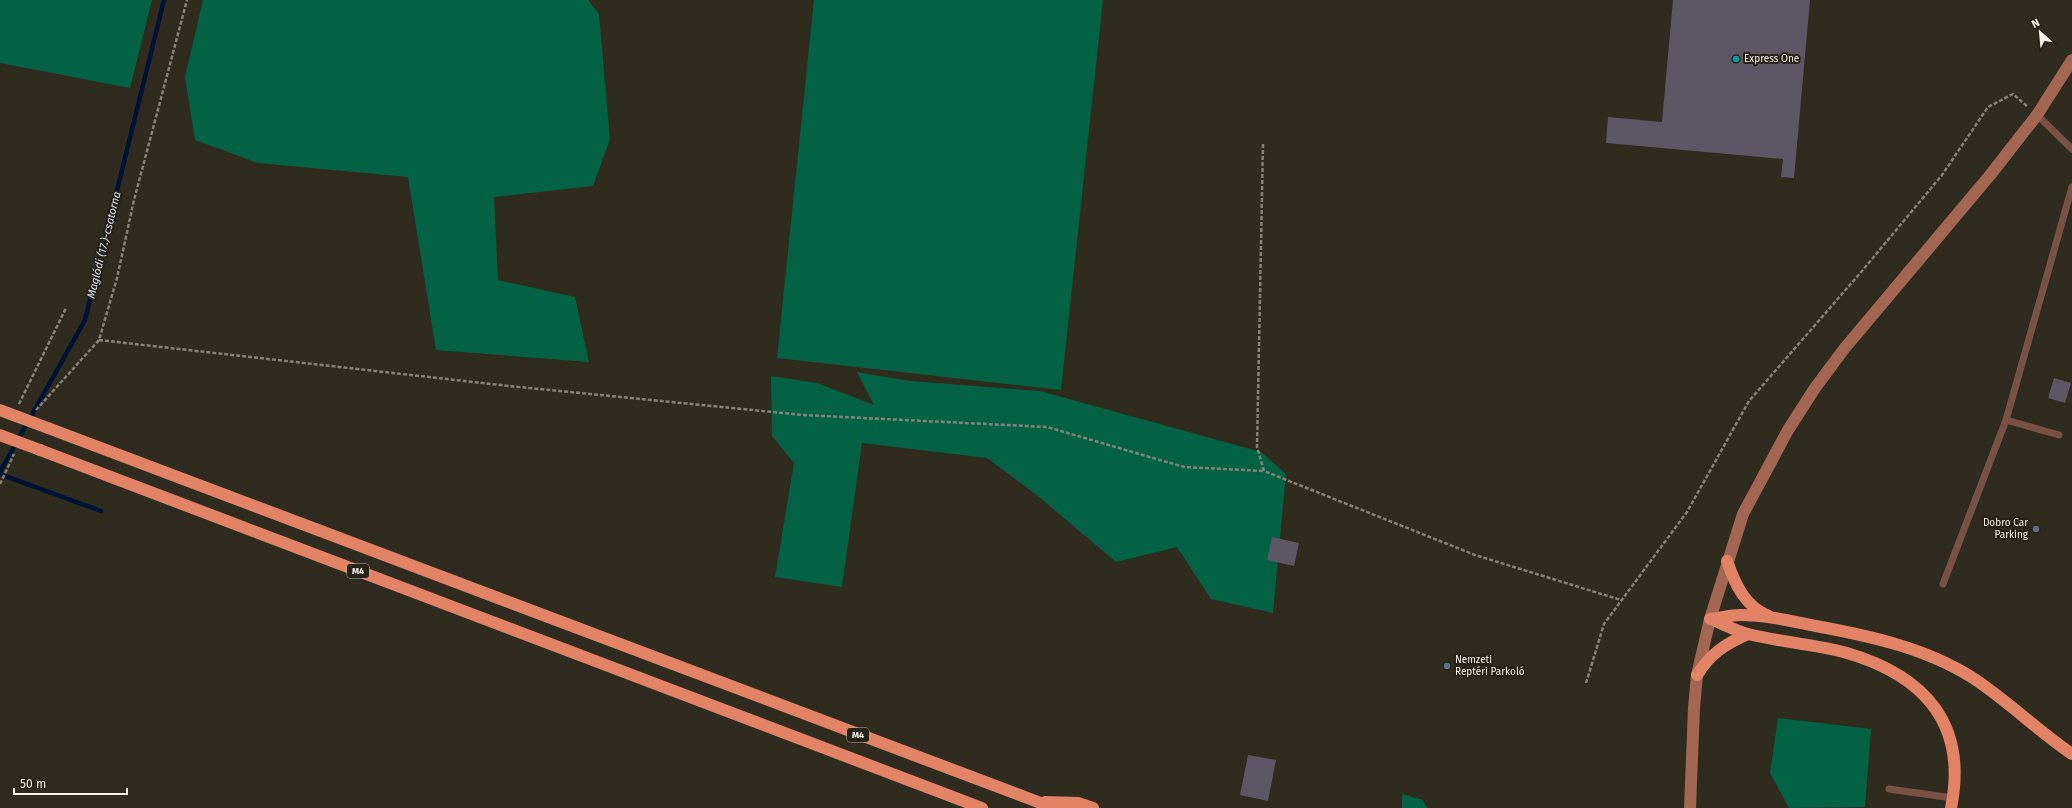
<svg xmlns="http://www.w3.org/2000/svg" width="2072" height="808" font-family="'Fira Sans',sans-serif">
	<rect width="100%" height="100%" fill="#302b1f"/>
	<!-- green -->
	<path fill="#036244" d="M0 0H152L130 88 0 63Z
		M203 0H588L599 14 610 139 593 186 494 197 498 280 575 297 589 362 436 350 408 177 258 163 195 140 185 77Z
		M814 0H1103L1061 390 777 358Z
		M857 372 910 381 1040 391 1261 452 1286 474 1273 613 1211 599 1177 547 1116 562 1038 496 987 458 862 443 842 587 775 577 794 463 772 436 771 376 817 383 874 405Z
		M1778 718 1871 729 1865 807 1789 808 1770 773Z
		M1402 794 1423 800 1427 808H1402Z"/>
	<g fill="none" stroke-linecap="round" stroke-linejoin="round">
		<!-- stream -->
		<path stroke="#001235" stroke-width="4.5" d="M0 472 85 320 164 0
			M0 474 101 511"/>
	</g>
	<!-- building -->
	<path fill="#5d5765" d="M1673 0H1810L1794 178 1781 177 1783 159 1606 143 1608 117 1662 122Z
		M2054 378 2071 383 2065 403 2048 398Z
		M1272 537 1299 543 1294 566 1267 560Z
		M1248 755 1276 760 1268 801 1240 795Z"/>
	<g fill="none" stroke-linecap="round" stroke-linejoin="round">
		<!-- path -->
		<path stroke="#868177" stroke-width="2.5" stroke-dasharray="4 2" stroke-linecap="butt" d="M1263 144 1257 447 1264 471 1475 555 1621 600
			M99 340 509 386 803 415 1047 427 1184 467 1264 471
			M19 404 66 308
			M36 410 99 340 117 278 134 200 187 0
			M0 484 14 454
			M1586 683 1604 624 1687 512 1749 401 1862 271 1942 175 1988 107 2013 94 2028 107"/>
		<!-- lane -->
		<path stroke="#795245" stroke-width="7" d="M2037 115 2072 149
			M2006 420 2059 435
			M1943 584 2006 420 2072 187
			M1889 789 1953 798"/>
		<!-- secondary -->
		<path stroke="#a36652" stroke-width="12" d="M1690 808 1694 708 1697 675 1710 619 1743 514 1788 430 1815 388 1844 349 1991 174 2037 115 2072 60"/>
		<!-- highway -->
		<path stroke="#e18364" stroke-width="12" d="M48 428 1054 808
			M40 450 982 808
			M1727 561C1735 584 1745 607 1769 616
			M1710 619C1720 618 1730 615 1740 615 1766 615 1791 621 1816 626 1870 636 1926 648 1973 678 2008 701 2038 731 2072 754
			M1711 619C1723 624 1736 631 1748 634 1780 642 1815 644 1847 653 1925 676 1968 724 1951 808
			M1697 675C1710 654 1725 644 1748 634
			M1045 802 1078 803 1093 808"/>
		<!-- highway-bridge -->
		<path stroke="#e18364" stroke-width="12" d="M0 410 48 428
			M0 435 40 450"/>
	</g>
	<!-- markers -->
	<circle fill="#0f9aa8" stroke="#262215" stroke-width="1.5" cx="1736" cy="59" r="4"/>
	<g fill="#5c6f8a" stroke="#262215" stroke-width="1.5">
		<circle cx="2036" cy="529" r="4"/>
		<circle cx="1447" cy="666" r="4"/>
	</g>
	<g text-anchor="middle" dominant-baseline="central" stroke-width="4" stroke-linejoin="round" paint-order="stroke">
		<!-- shield labels -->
		<g fill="#262215" stroke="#b6b3a9" stroke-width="1">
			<rect x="347" y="564" width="22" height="14" rx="3"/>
			<rect x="847" y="728" width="22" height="14" rx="3"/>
		</g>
		<g font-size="9" font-weight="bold" fill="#f4f1e9">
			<text x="358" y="571">M4</text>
			<text x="858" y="735">M4</text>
		</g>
		<!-- poi labels -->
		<g font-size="10" fill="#f4f1e9" stroke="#262215" text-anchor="start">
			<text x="1744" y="59">Express One</text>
			<text x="2028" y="523" text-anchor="end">Dobro Car<tspan x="2028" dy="12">Parking</tspan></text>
			<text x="1455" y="660">Nemzeti<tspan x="1455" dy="12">Reptéri Parkoló</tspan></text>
		</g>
		<!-- water labels -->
		<g font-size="11" font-style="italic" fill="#d6e4f7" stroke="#262215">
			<text transform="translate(104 245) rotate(-76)">Maglódi (17.)-csatorna</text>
		</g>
	</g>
	<!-- north arrow -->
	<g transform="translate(2040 32) rotate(333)" stroke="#262215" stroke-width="3" paint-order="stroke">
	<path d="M0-3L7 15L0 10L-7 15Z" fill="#f4f1e9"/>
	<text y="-6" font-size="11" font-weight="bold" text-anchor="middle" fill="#f4f1e9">N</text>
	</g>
	<!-- scale -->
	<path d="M14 788v6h113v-6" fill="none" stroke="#f4f1e9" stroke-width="2"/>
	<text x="20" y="788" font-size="12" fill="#f4f1e9" stroke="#262215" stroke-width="3" paint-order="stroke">50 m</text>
</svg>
